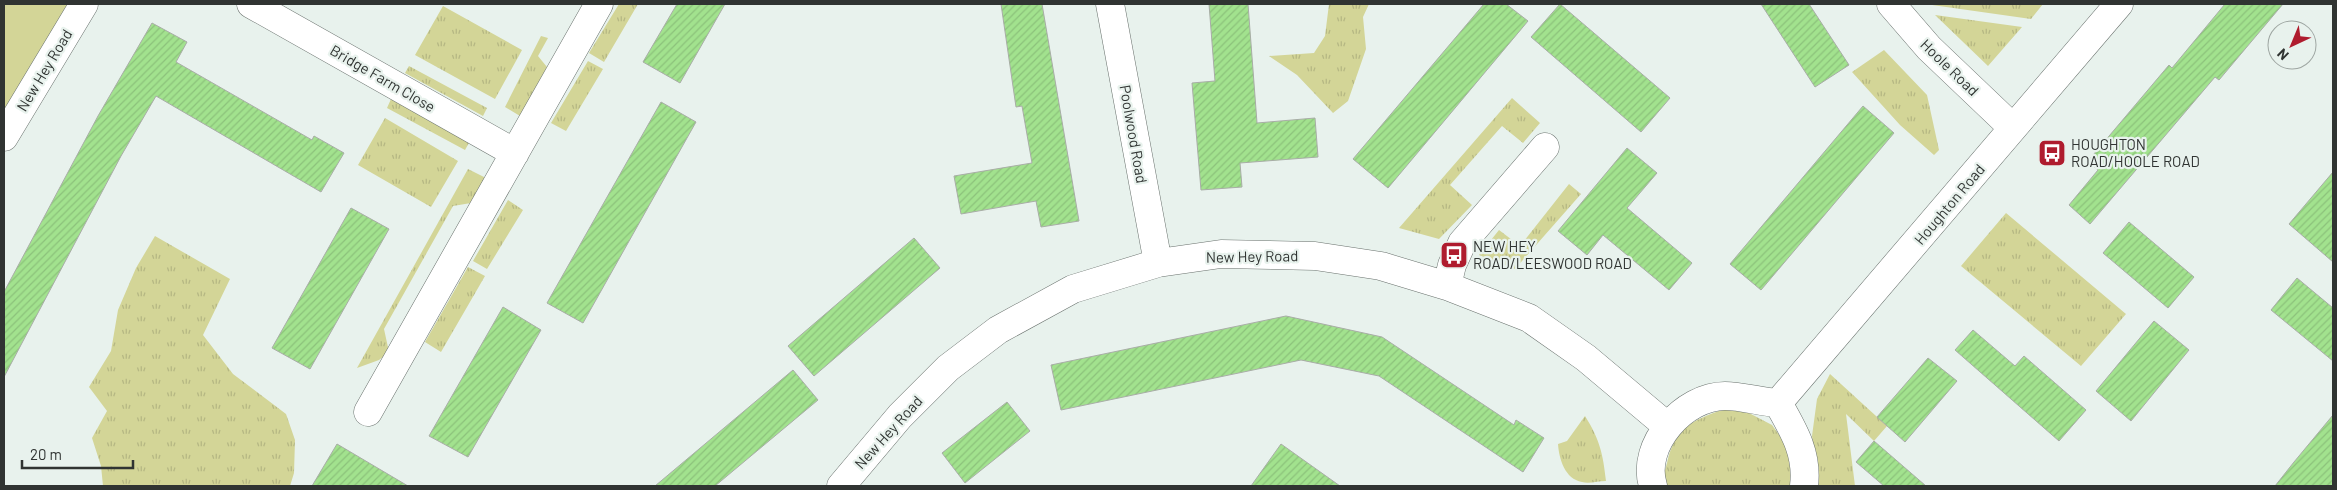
<svg xmlns="http://www.w3.org/2000/svg" width="2337" height="490" font-family="Barlow,sans-serif">
	<defs>
		<pattern id="grass-tufts" width="24" height="20" patternUnits="userSpaceOnUse" patternTransform="scale(1.25)"><rect width="24" height="20" fill="#d3d597"/><path d="M3 7l-1-3M5 7V3M7 7l1-3M15 17l-1-3M17 17v-4M19 17l1-3" fill="none" stroke="#b5b783"/></pattern>
		<pattern id="building-hatch" width="6" height="6" patternUnits="userSpaceOnUse" patternTransform="scale(1.25)"><rect width="6" height="6" fill="#a2e28e"/><path d="M-1 1l2-2M0 6l6-6M5 7l2-2" fill="none" stroke="#8cc27b"/></pattern>
	</defs>
	<rect width="100%" height="100%" fill="#e8f2ed"/>
	<!-- grass -->
	<path fill="url(#grass-tufts)" d="M619 4H638L604 62 589 53Z
		M1329 4H1369L1363 17 1366 49 1348 101 1333 113 1297 75 1269 56 1314 53 1325 36Z
		M1925 4H2043L2031 19Z
		M443 6 522 50 495 99 415 55Z
		M1935 15 2022 27 1988 66Z
		M541 36 548 38 538 56 547 67 520 116 505 107Z
		M1884 50 1927 95 1939 150 1934 155 1900 125 1852 72Z
		M588 61 603 69 566 131 551 123Z
		M409 66 487 108 483 116 405 73Z
		M1512 98 1540 123 1523 143 1502 126 1450 185 1472 205 1439 239 1399 228Z
		M391 99 470 141 465 150 387 108Z
		M385 118 458 161 431 207 358 165Z
		M468 169 486 178 471 203 453 206 384 329 389 352 379 360 357 368Z
		M1569 184 1581 194 1515 269 1479 255 1499 230 1520 246Z
		M508 200 523 210 487 269 473 261Z
		M2006 213 2126 314 2081 366 1961 266Z
		M155 236 230 279 203 335 233 374 286 414 295 440 294 473 290 486H103L101 466 92 438 107 411 89 387 111 351 118 310 136 268Z
		M468 267 485 276 441 352 425 342Z
		M1830 374 1887 426 1874 441 1846 414 1855 486H1818L1812 436 1817 399Z
		M1724 409 1749 413 1772 425 1788 447 1793 486H1664C1662 478 1665 471 1667 463 1675 427 1692 421 1724 409Z
		M1585 416C1600 440 1603 454 1606 481 1598 481 1589 484 1582 482 1565 479 1559 459 1558 444L1567 441Z"/>
	<!-- green -->
	<path fill="#d3d597" d="M4 4H74L4 118Z"/>
	<!-- building -->
	<path fill="url(#building-hatch)" stroke="#a8ada6" d="M677 4H725L680 83 643 62Z
		M1001 4H1042L1079 221 1041 227 1036 201 961 214 954 176 1032 163 1022 106 1016 107Z
		M1209 4H1248L1257 123 1315 118 1318 157 1240 163 1242 187 1201 190 1192 83 1215 81Z
		M1484 4H1506L1528 21 1388 188 1353 159Z
		M1560 4 1670 98 1641 132 1531 37Z
		M1761 4H1809L1849 65 1815 87Z
		M2225 4H2283L2219 80 2215 77 2090 224 2069 205 2098 170 2088 161 2169 65 2172 68Z
		M152 23 187 42 176 62 312 140 314 136 344 153 321 192 156 96 121 156 4 377V292L98 116Z
		M661 102 696 122 583 323 547 303Z
		M1863 106 1894 133 1761 290 1730 264Z
		M1627 148 1657 173 1627 208 1692 263 1669 290 1603 235 1587 255 1558 231Z
		M2333 172V262L2289 224Z
		M351 208 389 229 310 369 272 348Z
		M2129 222 2194 277 2168 308 2103 253Z
		M914 238 940 268 814 376 788 346Z
		M2297 278 2333 308V361L2271 310Z
		M503 307 541 330 468 457 429 436Z
		M1286 316 1382 337 1514 425 1516 420 1544 438 1523 472 1379 376 1301 360 1061 410 1051 365Z
		M2154 321 2189 350 2131 421 2096 391Z
		M1973 330 2015 366 2024 356 2086 410 2059 441 1955 350Z
		M1928 358 1957 381 1905 442 1877 417Z
		M793 370 818 400 715 486H655Z
		M1007 402 1030 431 965 483 942 453Z
		M2333 415V486H2275L2294 462Z
		M1874 441 1926 486H1884L1856 462Z
		M337 444 408 486H312Z
		M1281 444 1340 486H1251Z"/>
	<g fill="none" stroke-linecap="round" stroke-linejoin="round">
		<defs>
			<path id="street" d="M251 4 515 153
				M1110 4 1158 263
				M1891 4 1929 48 2013 128
				M4 137 84 4
				M1447 286 1452 265 1462 243 1545 147
				M1778 403 2119 4
				M1778 403C1794 431 1808 454 1804 486
				M368 412 599 4
				M841 486 900 416 948 368 998 330 1073 289 1158 263 1221 254 1315 256 1381 266 1447 286 1529 318 1586 358 1667 426
				M1653 486C1640 445 1684 396 1725 396 1742 396 1761 402 1778 403"/>
		</defs>
		<!-- street casing -->
		<use href="#street" stroke="#6a726e" stroke-width="29"/>
		<!-- street -->
		<use href="#street" stroke="#fff" stroke-width="28"/>
	</g>
	<!-- icons -->
	<defs>
		<symbol id="bus-square" viewBox="-11 -11 22 22"><rect x="-9" y="-9" width="18" height="18" rx="4" fill="#af1c2e" stroke="#e8f2ed"/><path d="M-5-6H5V4H4V6H2V4H-2V6H-4V4H-5ZM-3.5-4V0h7V-4ZM-3.5 1.2v1.5H-2V1.2ZM2 1.2v1.5H3.5V1.2Z" fill="#fff"/></symbol>
	</defs>
	<g fill-rule="evenodd">
		<use href="#bus-square" x="2036" y="137" width="32" height="32"/>
		<use href="#bus-square" x="1438" y="239" width="32" height="32"/>
	</g>
	<g text-anchor="middle" dominant-baseline="central" stroke-width="4.5" stroke-linejoin="round" paint-order="stroke">
		<!-- street labels -->
		<g font-size="15" fill="#303432" stroke="#e8f2ed">
			<text transform="translate(1950 67) rotate(44)">Hoole Road</text>
			<text transform="translate(44 70) rotate(-59)">New Hey Road</text>
			<text transform="translate(383 78) rotate(30)">Bridge Farm Close</text>
			<text transform="translate(1134 134) rotate(80)">Poolwood Road</text>
			<text transform="translate(1949 204) rotate(-50)">Houghton Road</text>
			<text transform="translate(1252 256) rotate(-1)">New Hey Road</text>
			<text transform="translate(888 432) rotate(-48)">New Hey Road</text>
		</g>
		<!-- poi labels -->
		<g font-size="15" fill="#303432" stroke="#e8f2ed" text-anchor="start">
			<text x="2071" y="144">HOUGHTON<tspan x="2071" dy="17">ROAD/HOOLE ROAD</tspan></text>
			<text x="1473" y="246">NEW HEY<tspan x="1473" dy="17">ROAD/LEESWOOD ROAD</tspan></text>
		</g>
	</g>
	<!-- border -->
	<rect width="2337" height="490" fill="none" stroke="#303432" stroke-width="10"/>
	<!-- north arrow -->
	<g transform="translate(2292 45) rotate(224)"><circle r="24" fill="#e8f2ed" stroke="#9ea6a2"/>
	<path d="M0-4L9 19L0 12L-9 19Z" fill="#af1c2e"/>
	<text y="-8" font-size="14" font-weight="bold" text-anchor="middle" fill="#303432">N</text>
	</g>
	<!-- scale -->
	<path d="M22 460v8h111v-8" fill="none" stroke="#303432" stroke-width="2.5"/>
	<text x="30" y="460" font-size="15" fill="#303432" stroke="#e8f2ed" stroke-width="4" paint-order="stroke">20 m</text>
</svg>
